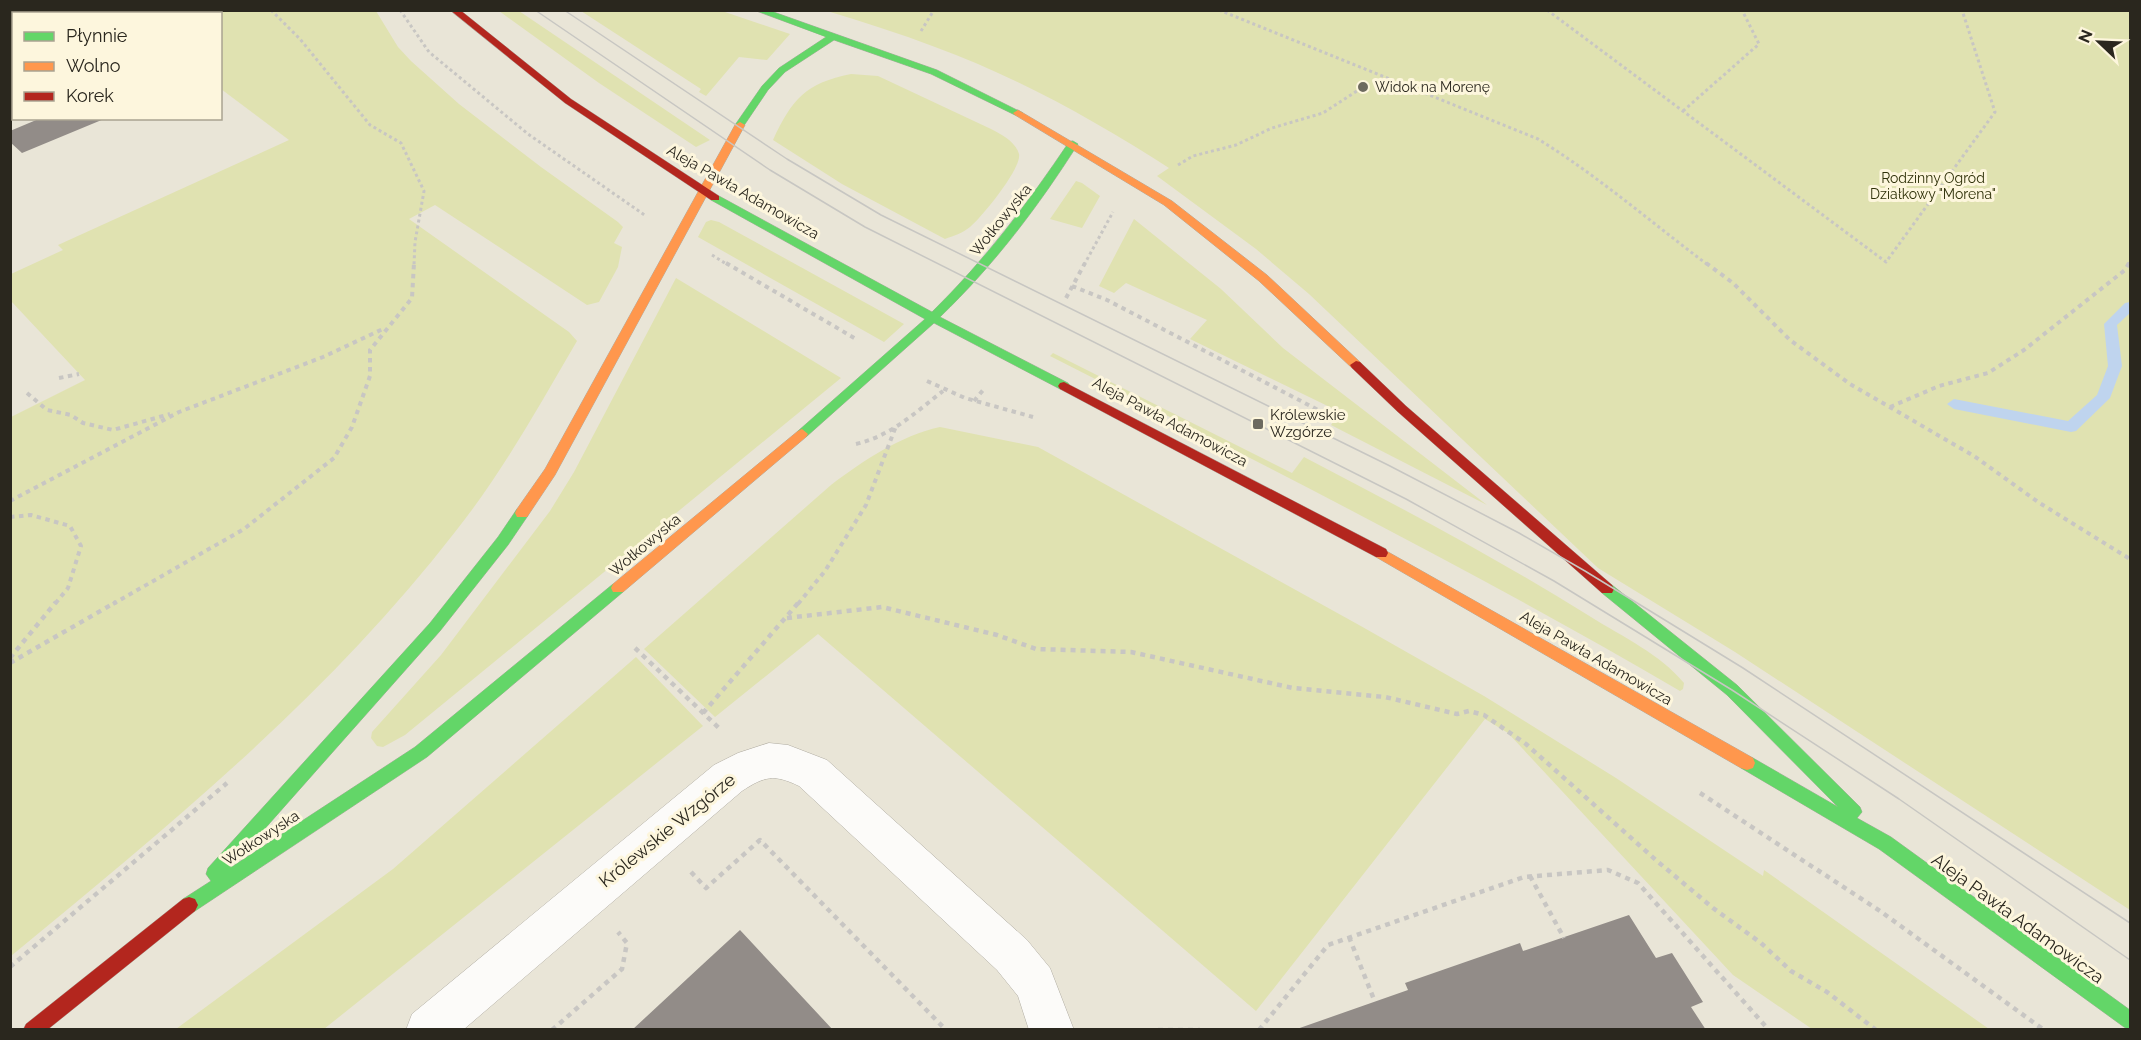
<svg xmlns="http://www.w3.org/2000/svg" width="2141" height="1040" font-family="Raleway,sans-serif">
	<rect width="100%" height="100%" fill="#e9e5d7"/>
	<!-- green -->
	<path fill="#e0e2b1" d="M132 11H376L398 47 411 61 459 104 541 167 618 222 623 227 614 243 622 247 618 267 599 302 587 305 435 205 409 219 569 332 577 341C539 406 502 473 455 532 329 695 169 826 11 956V417L85 380 11 301V274L63 250 58 245 289 140 221 89 220 14H134Z
		M499 11H519L710 140 696 147 599 83Z
		M581 11H722L790 34 767 60 739 57 706 96 699 92 701 89Z
		M827 11H2130V910L1735 652 1598 568 1309 294 1256 249 1157 176 1169 168C1096 121 1017 77 935 47 899 33 863 22 827 11Z
		M851 74 878 76 991 129C1002 135 1015 141 1019 154 1022 168 982 217 970 227 963 233 953 236 945 239L842 184 773 140C792 99 806 83 851 74Z
		M1076 181 1082 183 1100 196 1082 228 1050 219Z
		M1134 219 1221 289 1283 348 1487 505 1331 425 1340 412 1190 339 1207 320 1126 283 1114 293 1099 286Z
		M711 220 719 222 904 324 884 342 698 237 706 222Z
		M676 278 841 378 405 735 383 747 377 746 371 738 372 732 441 655 550 511 574 472Z
		M1053 353 1292 473 1304 457C1402 508 1498 559 1591 617 1623 637 1660 654 1684 683L1683 689 1680 691C1475 571 1262 464 1050 356Z
		M940 427 1038 447 1359 625 1484 696 1616 778 1763 876 1764 870 1989 1029H1812L1733 975 1508 733 1485 719 1256 1011 818 634 715 717 644 649 831 485C864 460 900 436 940 427Z
		M636 657 703 726 324 1029H176L393 869Z"/>
	<g fill="none" stroke-linecap="round" stroke-linejoin="round">
		<!-- stream -->
		<path fill="#bfd4ee" fill-rule="evenodd" d="M2130 302V313L2117 325 2122 366 2110 398 2076 431 2071 432 1954 409 1947 404 1954 399 2068 421 2097 395 2108 366 2104 324 2125 303Z"/>
	</g>
	<!-- building -->
	<path fill="#928c88" d="M14 34V65L10 67V35Z
		M41 118H104V119L22 153 10 142V131Z
		M1629 915 1656 958 1672 953 1703 1002 1691 1007 1706 1030H1294L1408 990 1405 983 1520 943 1523 951Z
		M740 930 833 1030H632L702 965Z"/>
	<g fill="none" stroke-linecap="round" stroke-linejoin="round">
		<defs>
			<path id="street" d="M769 743 788 745 827 760 1027 940 1050 968 1074 1030H1029L1018 996 997 970 799 786C774 774 765 776 742 791L463 1030H406L412 1014 714 765 738 753Z"/>
			<path id="fast" d="M754 10H768L937 70 1023 113 1015 115 931 74 834 40 785 72 768 90 743 127H737L735 125 762 86 779 68 826 37Z
				M1073 141 1078 144C1038 207 994 265 940 317L1068 383 1070 386 1068 389H1060L934 323 806 437H798L796 434 798 431 925 319 711 200V196H719L932 312C985 260 1028 203 1069 142Z
				M522 508 527 509 529 513 527 517 508 545 440 631 230 868 415 747 613 584H623L625 588 623 592 427 757 195 911 189 913 183 911 180 905 183 899 211 881 206 874 208 868 430 623 498 537 517 509Z
				M1607 583 1612 585 1737 685 1860 807 1862 812 1857 818 1891 837 2130 1010V1030L2124 1027 1879 849 1741 768 1739 763 1741 758 1747 756 1753 758 1838 807 1727 695 1602 593 1600 589 1602 585Z"/>
			<path id="slow" d="M1018 110 1172 201 1267 275 1360 362 1362 365 1360 368H1352L1259 281 1164 205 1015 115 1013 113Z
				M740 122 745 125 555 475 527 517H517L515 513 517 509 545 469 735 125Z
				M802 429 808 434 806 437 623 592H613L611 588 613 584 798 431Z
				M1381 548 1753 758 1755 763 1753 768 1747 770 1741 768 1376 557 1374 553 1376 549Z"/>
			<path id="jam" d="M450 10H460L571 99 719 196V200H711L565 103Z
				M1356 361 1360 362 1406 406 1612 585 1614 589 1612 593H1602L1398 412 1352 368 1350 365Z
				M1064 382 1386 549 1388 553 1386 557H1376L1060 389 1058 386 1060 383Z
				M189 897 195 899 198 905 195 911 47 1030H23L26 1024 183 899Z"/>
		</defs>
		<!-- street casing -->
		<use href="#street" stroke="#b0aca2" stroke-width="1"/>
		<!-- fast casing -->
		<use href="#fast" stroke="#b0aca2" stroke-width="1"/>
		<!-- slow casing -->
		<use href="#slow" stroke="#b0aca2" stroke-width="1"/>
		<!-- jam casing -->
		<use href="#jam" stroke="#b0aca2" stroke-width="1"/>
		<!-- path-far2 -->
		<path stroke="#c8c6c3" stroke-width="3" stroke-dasharray="3 3" stroke-linecap="butt" d="M271 10 300 39 370 125 401 143 424 191 415 242 414 265
			M400 10 429 52 528 134 646 216
			M1219 10 1538 139C1598 176 1652 223 1708 265
			M1547 10 1886 262 1995 112 1962 10
			M921 31 934 10
			M1683 111 1759 44 1742 10
			M1178 165 1193 156 1236 145 1272 128 1323 113 1363 87
			M712 255 728 265
			M1084 265 1113 212
			M2128 265 2130 262"/>
		<!-- path-far1 -->
		<path stroke="#c8c6c3" stroke-width="4" stroke-dasharray="4.5 4.5" stroke-linecap="butt" d="M726 263 856 339
			M1706 263 1733 283 1790 340 1850 384 1974 456 2038 502 2130 559
			M1072 286 1107 300 1322 412
			M1066 298 1085 263
			M59 378 79 374
			M927 381 965 398 1033 417
			M27 393 47 410 71 415 83 423 113 430 170 414
			M974 401 984 389
			M1890 407 1939 386 1988 373 2024 350 2125 270 2129 263
			M856 444C891 436 916 412 943 391
			M10 501 179 412 323 357 385 328
			M10 517 31 515 70 526 81 546 68 588 55 604
			M113 604 244 529 334 458 352 427 370 376V350L412 298 414 263
			M798 604 825 571 866 505 896 426"/>
		<!-- path -->
		<path stroke="#c8c6c3" stroke-width="4.5" stroke-dasharray="5 5" stroke-linecap="butt" d="M787 618 882 607 997 635 1036 649 1131 652 1293 688 1385 697 1457 714 1469 711 1484 715 1526 744 1657 861 1713 908 1761 943 1791 971 1827 992 1876 1030
			M635 648 721 730
			M10 658 56 602
			M10 663 116 602
			M703 713 799 602
			M1700 793 1880 911 2044 1030
			M691 872 706 888 760 840 946 1030
			M1530 876 1564 938
			M1349 937 1375 1002
			M10 967 227 783
			M552 1030 622 969 627 943 618 932
			M1158 1030H1200
			M1259 1030 1328 945 1524 877 1608 870 1638 883 1769 1030"/>
		<!-- street -->
		<use href="#street" fill="#fcfbf9" fill-rule="evenodd"/>
		<!-- fast -->
		<use href="#fast" fill="#63d668" fill-rule="evenodd"/>
		<!-- slow -->
		<use href="#slow" fill="#ff974d" fill-rule="evenodd"/>
		<!-- jam -->
		<use href="#jam" fill="#b3261e" fill-rule="evenodd"/>
		<!-- tram -->
		<path stroke="#c7c6c2" stroke-width="1.5" d="M535 10 770 170 865 227 1406 499 1554 581 1732 690 1899 799 2130 960
			M564 10 787 159 881 215 1388 465 1519 533 1585 571 1743 668 2130 923"/>
	</g>
	<!-- markers -->
	<g fill="#6d6a5f" stroke="#fdf6dd" stroke-width="2">
		<circle cx="1363" cy="87" r="6"/>
		<rect x="1252" y="418" width="12" height="12" rx="3"/>
	</g>
	<g text-anchor="middle" dominant-baseline="central" stroke-width="6" stroke-linejoin="round" paint-order="stroke">
		<!-- far-poi labels -->
		<g font-size="14" fill="#2a271e" stroke="#fdf6dd" text-anchor="start">
			<text x="1375" y="87">Widok na Morenę</text>
		</g>
		<!-- far-park labels -->
		<g font-size="14" fill="#2f3109" stroke="#fdf6dd">
			<text x="1933" y="178">Rodzinny Ogród<tspan x="1933" dy="16">Działkowy "Morena"</tspan></text>
		</g>
		<!-- street labels -->
		<g font-size="15" fill="#2a271e" stroke="#fdf6dd">
			<text transform="translate(743 192) rotate(30)">Aleja Pawła Adamowicza</text>
			<text transform="translate(1001 220) rotate(-51)">Wołkowyska</text>
			<text transform="translate(1170 422) rotate(28)">Aleja Pawła Adamowicza</text>
			<text transform="translate(645 545) rotate(-40)">Wołkowyska</text>
			<text transform="translate(1596 658) rotate(30)">Aleja Pawła Adamowicza</text>
			<text transform="translate(261 838) rotate(-33)">Wołkowyska</text>
		</g>
		<!-- poi labels -->
		<g font-size="15" fill="#2a271e" stroke="#fdf6dd" text-anchor="start">
			<text x="1270" y="415">Królewskie<tspan x="1270" dy="17">Wzgórze</tspan></text>
		</g>
		<!-- near-street labels -->
		<g font-size="18" fill="#2a271e" stroke="#fdf6dd">
			<text transform="translate(667 830) rotate(-39)">Królewskie Wzgórze</text>
			<text transform="translate(2018 918) rotate(36)">Aleja Pawła Adamowicza</text>
		</g>
	</g>
	<!-- border -->
	<rect width="2141" height="1040" fill="none" stroke="#2a271e" stroke-width="24"/>
	<!-- legend -->
	<rect x="12" y="12" width="210" height="108" fill="#fdf6dd" stroke="#a9a391" stroke-width="1.5"/>
	<rect x="24" y="32" width="30" height="9" fill="#63d668" stroke="#a9a391" stroke-width="1.5"/>
	<text x="66" y="42" font-size="18" fill="#2a271e">Płynnie</text>
	<rect x="24" y="62" width="30" height="9" fill="#ff974d" stroke="#a9a391" stroke-width="1.5"/>
	<text x="66" y="72" font-size="18" fill="#2a271e">Wolno</text>
	<rect x="24" y="92" width="30" height="9" fill="#b3261e" stroke="#a9a391" stroke-width="1.5"/>
	<text x="66" y="102" font-size="18" fill="#2a271e">Korek</text>
	<!-- north arrow -->
	<g transform="translate(2099 42) rotate(293)" stroke="#fdf6dd" stroke-width="4.5" paint-order="stroke">
	<path d="M0-4.5L10 22L0 15L-10 22Z" fill="#2a271e"/>
	<text y="-9" font-size="16" font-weight="bold" text-anchor="middle" fill="#2a271e">N</text>
	</g>
</svg>
